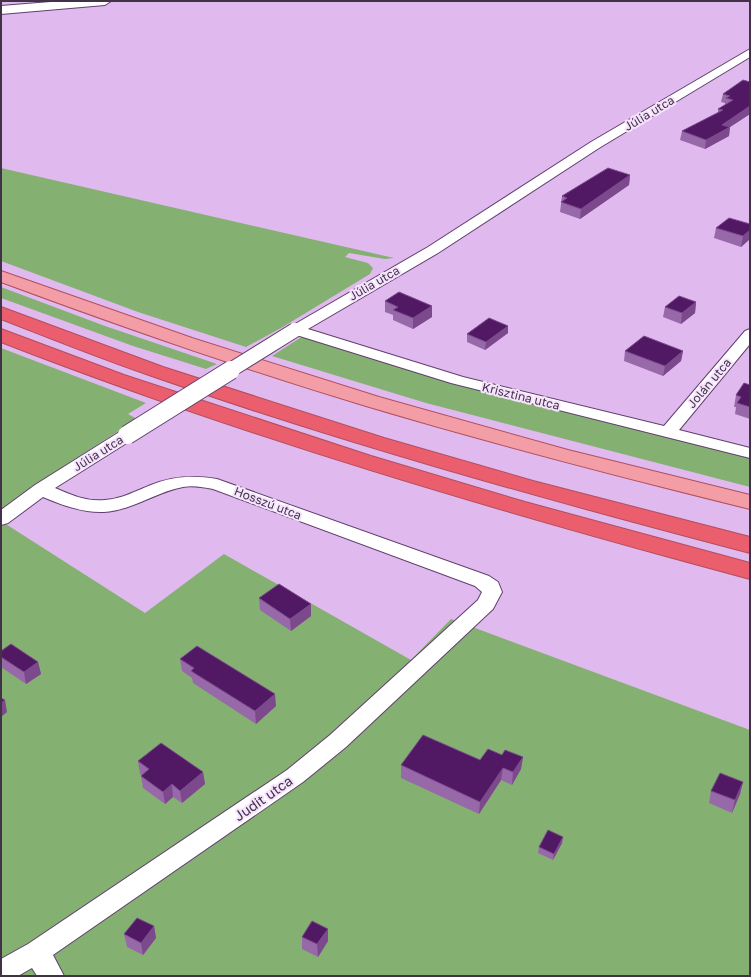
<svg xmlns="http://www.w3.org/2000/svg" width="751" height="977" font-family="'Golos Text',sans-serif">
	<rect width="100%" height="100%" fill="#e0baef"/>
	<!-- green -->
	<path fill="#84b072" d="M1 168 394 258 385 259 349 253 345 257 368 263 373 268 370 274 281 328 246 347 138 312 1 261Z
		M1 287 105 326 217 364 206 369 133 346 1 298Z
		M303 336 750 453V487L426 403 272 356Z
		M1 348 146 403 128 414 137 419 52 474 1 515Z
		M1 521 145 613 224 554 411 660 451 619 750 730V976H1Z"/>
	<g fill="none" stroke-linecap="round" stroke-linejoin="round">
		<defs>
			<path id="street" d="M750 49V57L599 148 438 253 308 329 463 377 664 426 745 331 750 329V344L679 430 750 448V458L451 383 290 333 287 330 290 327 428 247 591 142Z
				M127 430 133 431 136 435 133 439 55 488C71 495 87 502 105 500 121 499 136 491 151 485 173 476 194 475 217 479L489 576 498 582 502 592 493 609 346 747 303 782 53 955 64 976H37L32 968 18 976H1V959L28 944 287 770 330 735 478 600 482 592 475 586 213 489C203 487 193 485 183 487 156 492 133 510 104 512 83 513 62 505 43 497L8 523 1 525V510L35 485 121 431Z"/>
			<path id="secondary" d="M63 1H111L105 5 1 14V6Z"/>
			<path id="primary" d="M1 271 192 338 379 397 568 450 750 495V509C621 477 493 444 366 406 243 369 122 327 1 282Z"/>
			<path id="highway" d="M1 307 163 367 384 438 533 481 750 537V553C548 500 346 444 149 375 99 358 50 338 1 319Z
				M1 329 124 375 371 456 525 502 750 563V579C497 511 245 437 1 342Z"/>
		</defs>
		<!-- street casing -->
		<use href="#street" stroke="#613f6d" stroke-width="2"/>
		<!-- secondary casing -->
		<use href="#secondary" stroke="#613f6d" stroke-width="2"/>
		<!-- primary casing -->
		<use href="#primary" stroke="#b04f60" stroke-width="2"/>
		<!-- highway casing -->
		<use href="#highway" stroke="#b04f60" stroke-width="2"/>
		<!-- street -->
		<use href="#street" fill="#fff" fill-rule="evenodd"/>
		<!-- secondary -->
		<use href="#secondary" fill="#fff" fill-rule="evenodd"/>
		<!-- primary -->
		<use href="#primary" fill="#f39ea7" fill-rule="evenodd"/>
		<!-- highway -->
		<use href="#highway" fill="#eb5e6d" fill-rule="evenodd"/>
		<defs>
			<path id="street-bridge-far1" d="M229 371 295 330"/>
			<path id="street-bridge" d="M127 435 231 370"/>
		</defs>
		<!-- street-bridge-far1 casing -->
		<use href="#street-bridge-far1" stroke="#613f6d" stroke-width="16" stroke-linecap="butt"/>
		<!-- street-bridge casing -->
		<use href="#street-bridge" stroke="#613f6d" stroke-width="20" stroke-linecap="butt"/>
		<!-- street-bridge-far1 -->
		<use href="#street-bridge-far1" stroke="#fff" stroke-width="14"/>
		<!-- street-bridge -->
		<use href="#street-bridge" stroke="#fff" stroke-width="18"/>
	</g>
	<!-- wall -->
	<path fill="#9869a9" d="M750 82V114L730 127 729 136 705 149 680 140 682 131 718 113V109L725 105V103L721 102 723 94Z
		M630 175 629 185 580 219 560 212 562 196Z
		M750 224V239L741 247 714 238 716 228Z
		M385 301 432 317 413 329 393 320V315L385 312Z
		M696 302 695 313 681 324 663 317 665 307Z
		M508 326V333L485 350 467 342V334Z
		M625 351H683L681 361 663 376 624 361Z
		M750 385V419L735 414 736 407H734L736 395Z
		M259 598 311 616 291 631 260 610Z
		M1 651 38 662 41 674 26 684 1 667Z
		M180 659 276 706 256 724 193 683 192 678 182 671Z
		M502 755 523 757 521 769 512 785 501 780 479 814 401 778V765L480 760Z
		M138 761 203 772 205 784 182 803 173 797 165 804 143 788 141 776 142 775 140 774Z
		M743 782 740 794 732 813 709 803 711 791Z
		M562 843 553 860 538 853 539 847Z
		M154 926 156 938 143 955 127 947 124 934Z
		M302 937 328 941 318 957 302 949Z"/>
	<!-- shaded-wall -->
	<path fill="#7c498d" d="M750 106V114L727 129 730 127 729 136 705 149 706 140 722 125Z
		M630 175 629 185 580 219 581 209Z
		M750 230V239L741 247 743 236Z
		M696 302 695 313 681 324 682 313Z
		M432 306V317L413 329V318Z
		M508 326V333L485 350 486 342Z
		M683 351 681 361 663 376 665 366Z
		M311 604V616L291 631 290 619Z
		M38 662 41 674 26 684 24 672Z
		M275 694 276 706 256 724 255 711Z
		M5 700 7 712 1 717V703Z
		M523 757 521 769 512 785 513 772Z
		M503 768 501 780 479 814 480 802Z
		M203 772 205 784 182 803 180 791Z
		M743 782 740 794 732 813 735 800Z
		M172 784 173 797 165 804 163 792Z
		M563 837 562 843 553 860 554 854Z
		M154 926 156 938 143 955 141 943Z
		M328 929V941L318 957 317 944Z"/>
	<!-- building -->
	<path fill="#511863" stroke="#7c498d" d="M743 80 750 82V106L722 125 730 127 706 140 682 131 723 110 718 109 733 100 726 98 730 96 723 94Z
		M608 168 630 175 581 209 561 202 567 198 562 196Z
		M729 218 750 224V230L743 236 716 228Z
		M399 292 432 306 413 318 393 310 398 307 385 301Z
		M679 296 696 302 682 313 665 307Z
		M489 318 508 326 486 342 467 334Z
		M644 336 683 351 665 366 625 351Z
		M744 383 750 385V407L737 403 741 397 736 395Z
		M279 584 311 604 290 619 259 598Z
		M11 644 38 662 24 672 1 657V651Z
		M197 646 275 694 255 711 191 671 194 668 180 659Z
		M1 698 5 700 1 703Z
		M423 735 480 760 488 749 502 755 505 750 523 757 513 772 503 768 480 802 401 765Z
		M161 743 203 772 180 791 172 784 163 792 141 776 149 769 138 761Z
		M720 773 743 782 735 800 711 791Z
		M548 830 563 837 554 854 539 847Z
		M137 918 154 926 141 943 124 934Z
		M312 921 328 929 317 944 302 937Z"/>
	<g text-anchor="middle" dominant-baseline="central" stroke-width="4" stroke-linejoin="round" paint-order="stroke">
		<!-- street labels -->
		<g font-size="12" fill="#423248" stroke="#f6e3fe">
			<text transform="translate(649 113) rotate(-31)">Júlia utca</text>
			<text transform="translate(374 283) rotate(-30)">Júlia utca</text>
			<text transform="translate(709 383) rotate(-50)">Jolán utca</text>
			<text transform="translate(521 396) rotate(14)">Krisztina utca</text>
			<text transform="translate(98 453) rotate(-32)">Júlia utca</text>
			<text transform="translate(268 503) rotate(21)">Hosszú utca</text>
		</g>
		<!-- near-street labels -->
		<g font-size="14" fill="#423248" stroke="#f6e3fe">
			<text transform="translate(263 798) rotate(-35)">Judit utca</text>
		</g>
	</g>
	<!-- border -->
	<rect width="751" height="977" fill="none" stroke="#423248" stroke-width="4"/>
</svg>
